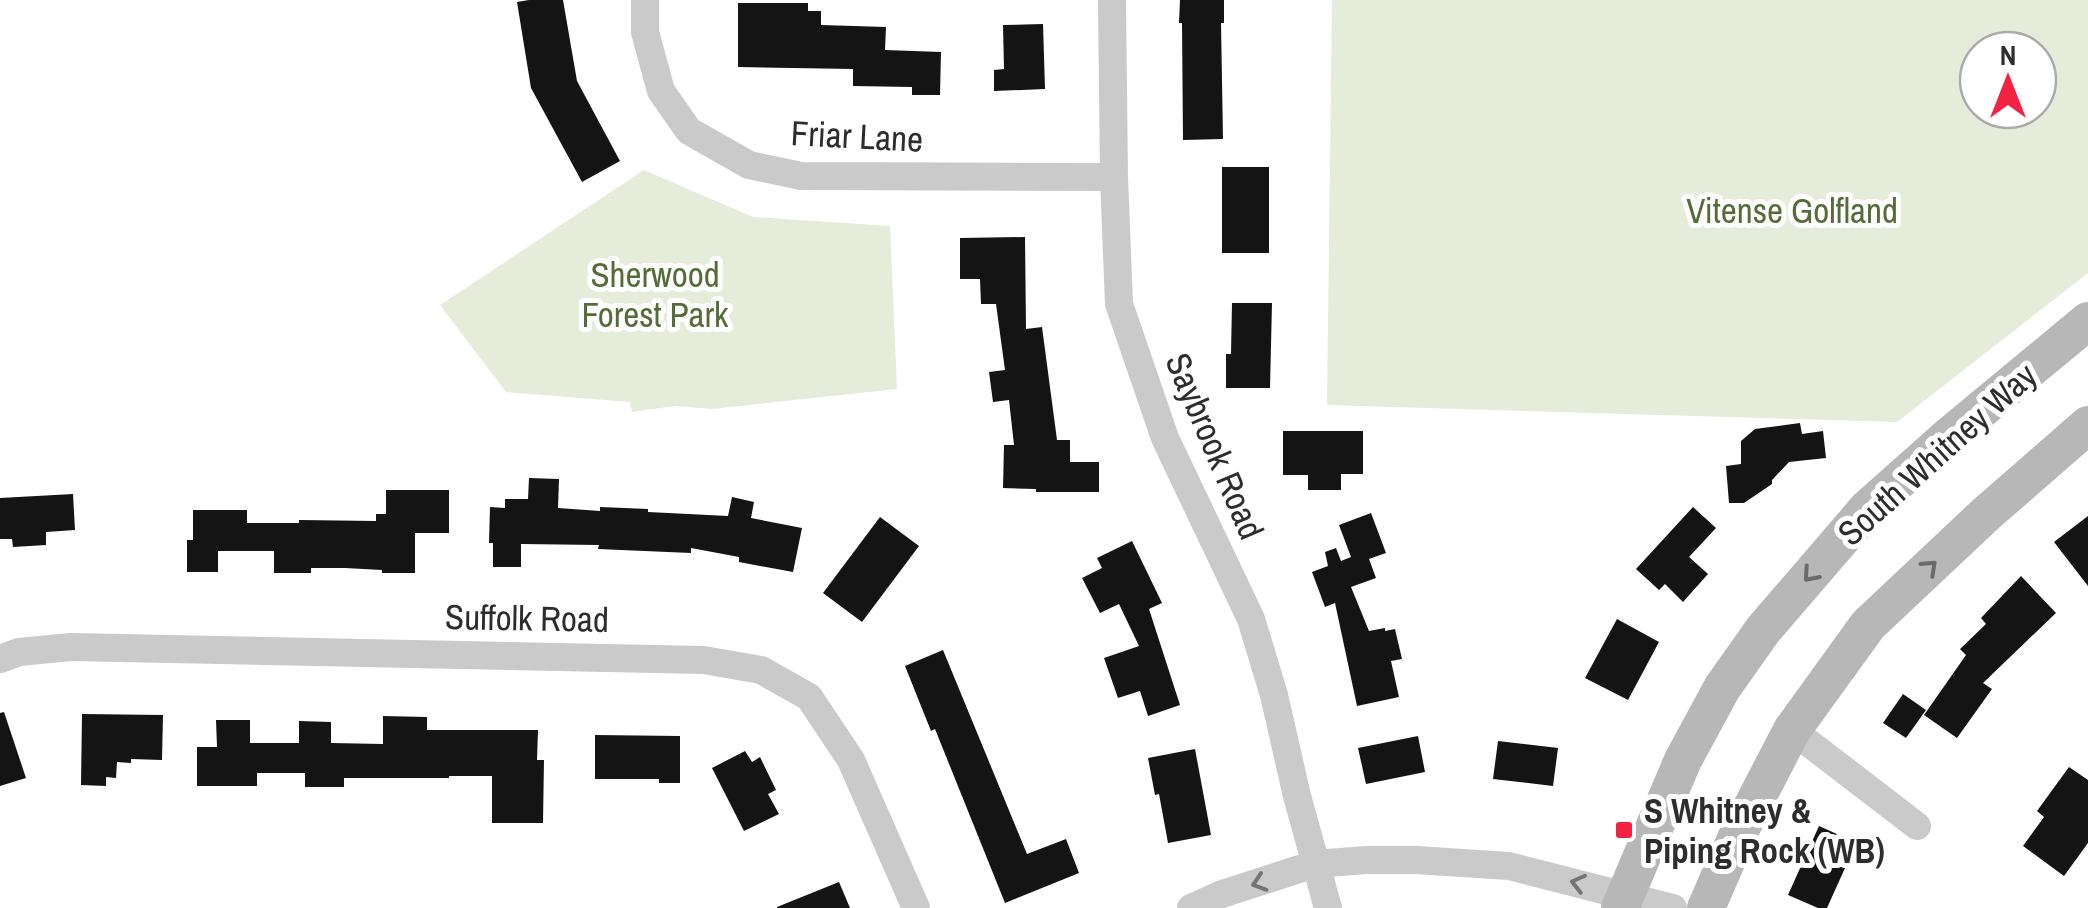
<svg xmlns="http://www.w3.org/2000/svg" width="2088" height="908" font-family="'Archivo Narrow',sans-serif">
	<rect width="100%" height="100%" fill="#fff"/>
	<!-- green -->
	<path fill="#e5ecd9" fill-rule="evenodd" d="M1332 0H2088V273L1897 422 1327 405ZM1978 50H2038V110H1978Z
		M644 170 753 217 890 226 897 389 712 409 675 406 632 412 630 402 506 392 440 305Z"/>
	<!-- building -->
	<path fill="#141414" d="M529 0H563L577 81 620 161 582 182 531 88 517 2Z
		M1180 0H1224V23H1221L1223 139 1183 140 1182 23H1179Z
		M738 3H808V11H821V25L886 27 885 50 941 52 940 95H912V87L853 86V69L738 67Z
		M1043 24 1045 89 994 91V70L1004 69 1003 25Z
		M1222 167H1269V253H1222Z
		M1025 237 1026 329 1042 327 1057 440H1070V462H1099V492H1036V489L1003 488 1004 445H1014L1009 400 993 402 989 372 1005 370 996 304H981L980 279H960V238Z
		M1232 303H1272L1270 388H1226V354H1231Z
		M1800 423 1802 434 1823 431 1826 458 1789 462 1772 480V484L1744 503H1729L1726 466 1741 464V441L1755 429Z
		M1283 431H1363V474H1341V490H1308V475H1283Z
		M529 478 559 479 558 508 600 511V507L648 509V512L728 516 732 497 754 502 751 518 802 528 793 572 739 562V557L691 548V553L598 549 599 545 521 544V567H493V543H489L490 507 505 508V499H528Z
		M386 490H449V533H415V573H382V570L345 568H311V573H274V551H218V572H187V540H193V510H247V523H299V520L376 521V514H386Z
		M73 494 75 530 46 532V545L13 547 12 539H0V498Z
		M1693 507 1716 528 1689 557 1708 574 1683 602 1665 584 1659 590 1636 569Z
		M1371 513 1386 553 1369 559 1376 578 1351 587 1369 631 1385 628V631L1395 629 1402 659 1391 661 1399 697 1357 706 1335 603 1325 607 1312 572 1328 566 1325 552 1336 548 1341 561 1351 557 1339 525Z
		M2088 516V586L2054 542Z
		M880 517 919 546 862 622 823 593Z
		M1132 541 1162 603 1149 609 1180 705 1148 716 1140 691 1118 698 1104 658 1139 646 1119 604 1100 613 1082 578 1102 568 1097 558Z
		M2021 576 2056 613 1983 683 1992 689 1957 738 1924 715 1966 655 1960 649 1986 624 1981 618Z
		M1617 619 1659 642 1628 700 1585 678Z
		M943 650 1027 854 1066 839 1079 873 1005 903 935 729 931 731 905 666Z
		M1903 694 1926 710 1906 738 1883 723Z
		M4 712 26 778 0 786V713Z
		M82 714 163 715 162 760 131 759V763L117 762 116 778 106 777V786L81 785Z
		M383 716 427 717V730H538L537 760H544L543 823H492V776H449V778H344V787H305V773H257V786H197V747H217L216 720H250V743H299V721L331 722V743L383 744Z
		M595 735 680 736V783H659V779H595Z
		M1418 736 1425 772 1366 784 1358 748Z
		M1498 741 1558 748 1553 786 1493 779Z
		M1195 749 1211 835 1168 843 1159 794 1155 795 1148 758Z
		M745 751 752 762 760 757 776 790 768 794 779 814 744 831 712 768Z
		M2069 767 2088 780V843L2064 876 2023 846 2044 817 2037 811Z
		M1819 826 1848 839 1836 865 1845 868 1827 908H1818L1788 895Z
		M839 882 850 908H777V907Z"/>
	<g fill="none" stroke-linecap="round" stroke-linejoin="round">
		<!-- minor -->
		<path stroke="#cacaca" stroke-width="28" d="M645 0V32L661 91 689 131 749 165 801 176 1114 177
			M1112 0 1114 177 1119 304 1165 438 1251 619 1274 695 1297 796 1328 908
			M0 659 19 652 71 647 704 660 761 670 809 697 851 760 916 908
			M1792 730 1917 826
			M1191 908 1222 894 1315 864 1366 860H1416L1509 866 1673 908"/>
		<!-- secondary -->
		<path stroke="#b7b7b7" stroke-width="38" d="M1620 908 1683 760 1722 688 1763 630 1867 509 1948 437 2088 321
			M1706 908 1739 832 1792 730 1868 625 1986 514 2088 425"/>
	</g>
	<!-- one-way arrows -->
	<defs><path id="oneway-chevron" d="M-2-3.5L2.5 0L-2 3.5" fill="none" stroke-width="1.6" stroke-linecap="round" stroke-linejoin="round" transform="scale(2.5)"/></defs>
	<g stroke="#6b6b6b">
		<use href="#oneway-chevron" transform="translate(1930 567) rotate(-43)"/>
		<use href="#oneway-chevron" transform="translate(1810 575) rotate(131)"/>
	</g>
	<g stroke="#747474">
		<use href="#oneway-chevron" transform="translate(1259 883) rotate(162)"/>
		<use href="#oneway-chevron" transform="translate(1578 883) rotate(-166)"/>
	</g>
	<!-- markers -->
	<rect fill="#f32142" stroke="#fff" stroke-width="4" x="1614" y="820" width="20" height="20" rx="5"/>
	<g text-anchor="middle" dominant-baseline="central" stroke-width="10" stroke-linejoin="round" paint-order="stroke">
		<!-- street labels -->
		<g font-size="35" fill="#2d2d2d" stroke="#fff">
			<text transform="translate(857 136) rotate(3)">Friar Lane</text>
			<text transform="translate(1215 446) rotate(67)">Saybrook Road</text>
			<text transform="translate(1937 454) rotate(-42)">South Whitney Way</text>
			<text transform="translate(527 618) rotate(1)">Suffolk Road</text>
		</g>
		<!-- park labels -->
		<g font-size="35" fill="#546c37" stroke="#fff">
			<text x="1792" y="210">Vitense Golfland</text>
			<text x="655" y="274">Sherwood<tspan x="655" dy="40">Forest Park</tspan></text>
		</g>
		<!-- poi labels -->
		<g font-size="35" font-weight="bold" fill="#2d2d2d" stroke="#fff" text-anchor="start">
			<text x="1644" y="810">S Whitney &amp;<tspan x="1644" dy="40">Piping Rock (WB)</tspan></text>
		</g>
	</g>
	<!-- north arrow -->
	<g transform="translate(2008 80)"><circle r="48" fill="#ffffff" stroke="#ababab" stroke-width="2.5"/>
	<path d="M0-8L18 38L0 25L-18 38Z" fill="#f32142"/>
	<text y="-15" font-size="28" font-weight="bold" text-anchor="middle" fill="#2d2d2d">N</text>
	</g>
</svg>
